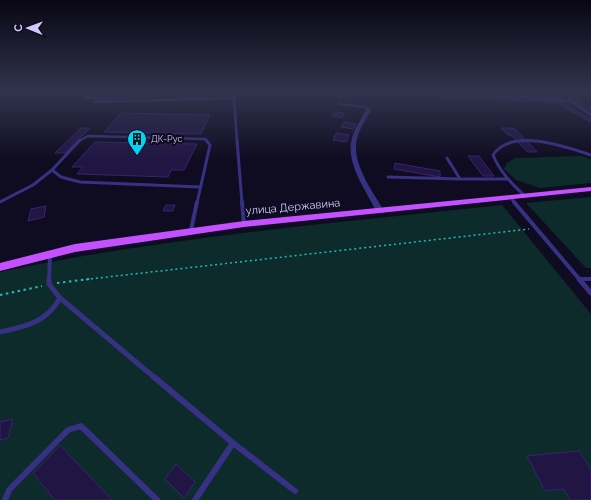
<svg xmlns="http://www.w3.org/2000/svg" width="591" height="500" font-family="Raleway,sans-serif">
	<rect width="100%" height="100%" fill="#0f0b20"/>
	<!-- green -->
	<path fill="#0d2b2b" d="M581 156 591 159V183L540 188 516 180 504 169 507 163 515 158Z
		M591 197V268H586L526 203Z
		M502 205 591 314V500H0V272C165 237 334 223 502 205Z"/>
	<!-- building -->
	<path fill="#201543" stroke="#362571" d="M106 91H142L138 97 98 100Z
		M184 91H197L194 99H180Z
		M442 91H447L451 95 559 101 591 119V122L556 103 446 97Z
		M451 91H525V92L501 94Z
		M532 91H541L542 97 532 95Z
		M548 91H558L561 99 550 97Z
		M568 91H574L583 103 591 108V113L576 103Z
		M335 112 344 113 342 118 332 116Z
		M121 113 210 115 201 134 104 132Z
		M344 122 356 124 353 129 341 127Z
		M81 128H90L65 153H55Z
		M501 128H514L537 152H528L511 135H508Z
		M336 133 349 135 346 142 333 140Z
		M95 142 197 144 184 170H171L168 177 77 174 83 167H72Z
		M468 156H479L494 176H483Z
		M395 163 440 171V177L394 169Z
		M166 205H175L173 211H163Z
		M46 206 44 217 28 221 31 209Z
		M13 419 8 438 0 440V422Z
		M60 445 112 500H55L33 473Z
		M579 451 591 470V500H570L564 489 545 491 527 456Z
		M176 464 195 482 184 498 165 479Z"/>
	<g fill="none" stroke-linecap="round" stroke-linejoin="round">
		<!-- path-far1 -->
		<path stroke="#22bbb7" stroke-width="1.5" stroke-dasharray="2 3" stroke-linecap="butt" d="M81 280 529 229"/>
		<!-- path -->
		<path stroke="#22bbb7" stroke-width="2" stroke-dasharray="2.5 3.5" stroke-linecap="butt" d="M57 283 90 279
			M0 295 42 286"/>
		<!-- service-far4 -->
		<path stroke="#373184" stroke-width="2.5" d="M87 91 84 98H97
			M103 91 94 102 234 98 237 141
			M545 91 548 99
			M565 91 572 102
			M450 94 529 97 528 91
			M529 97 572 102 591 115
			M199 100 203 91
			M79 141 88 136 205 139 207 141"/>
		<!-- service-far3 -->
		<path stroke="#373184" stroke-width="3" d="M80 140 52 170 61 177 80 182 200 187
			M237 140 242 203
			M447 158 460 179H506
			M388 177 460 179
			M525 196C512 184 500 172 493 155 511 127 566 147 591 155
			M511 198 515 203
			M0 202 33 185 52 170
			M197 203 210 145 206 140"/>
		<!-- service-far2 -->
		<path stroke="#373184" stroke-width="4" d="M242 202 244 224
			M514 202 580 280
			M191 230 197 202
			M579 279H591
			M49 280 50 254"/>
		<!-- service-far1 -->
		<path stroke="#373184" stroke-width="5" d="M579 279 591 293
			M60 298 155 378
			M0 332C26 326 46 323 60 298L49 284V279"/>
		<!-- service -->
		<path stroke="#373184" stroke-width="6" d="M154 377 233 443 295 491
			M5 500 9 490 68 430 81 426 157 500
			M195 500 233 443"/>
		<!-- minor -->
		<path fill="#373184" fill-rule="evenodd" d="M340 103 366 106 371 110C366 119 360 128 357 138 351 163 372 190 384 211L383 213H377L376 211C366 190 345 163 352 138 355 128 361 119 366 110L365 108 338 105V103Z"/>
		<!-- primary -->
		<path fill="#c351ff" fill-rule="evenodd" d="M591 187V191L244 227 75 252 0 271V263L75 244 244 221Z"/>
	</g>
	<!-- sky -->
	<linearGradient id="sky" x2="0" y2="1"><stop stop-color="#080612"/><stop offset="0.57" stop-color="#31344e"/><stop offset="1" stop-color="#31344e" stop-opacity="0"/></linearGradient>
	<rect width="591" height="161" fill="url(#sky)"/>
	<!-- icons -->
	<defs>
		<symbol id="building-pin" viewBox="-11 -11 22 30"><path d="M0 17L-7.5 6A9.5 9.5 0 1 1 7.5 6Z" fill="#00d5f5" stroke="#0f0b20"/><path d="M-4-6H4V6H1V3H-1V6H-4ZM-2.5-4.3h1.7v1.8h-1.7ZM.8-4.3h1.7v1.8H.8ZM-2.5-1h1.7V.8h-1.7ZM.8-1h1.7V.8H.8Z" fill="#111"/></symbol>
	</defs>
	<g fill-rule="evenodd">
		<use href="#building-pin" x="126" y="128" width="22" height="30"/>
	</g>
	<g text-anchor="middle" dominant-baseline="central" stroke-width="4" stroke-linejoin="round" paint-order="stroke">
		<!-- far-poi labels -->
		<g font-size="9" fill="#d2caff" stroke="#0f0b20" text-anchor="start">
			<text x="151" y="139">ДК-Рус</text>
		</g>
		<!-- street labels -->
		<g font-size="11" fill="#d2caff" stroke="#0f0b20">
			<text transform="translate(293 207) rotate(-5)">улица Державина</text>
		</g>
	</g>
	<!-- north arrow -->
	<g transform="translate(28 28) rotate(271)" stroke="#0f0b20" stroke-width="3" paint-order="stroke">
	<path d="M0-3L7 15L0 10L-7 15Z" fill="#d2caff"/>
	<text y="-6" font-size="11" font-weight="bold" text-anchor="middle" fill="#d2caff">С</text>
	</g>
</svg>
